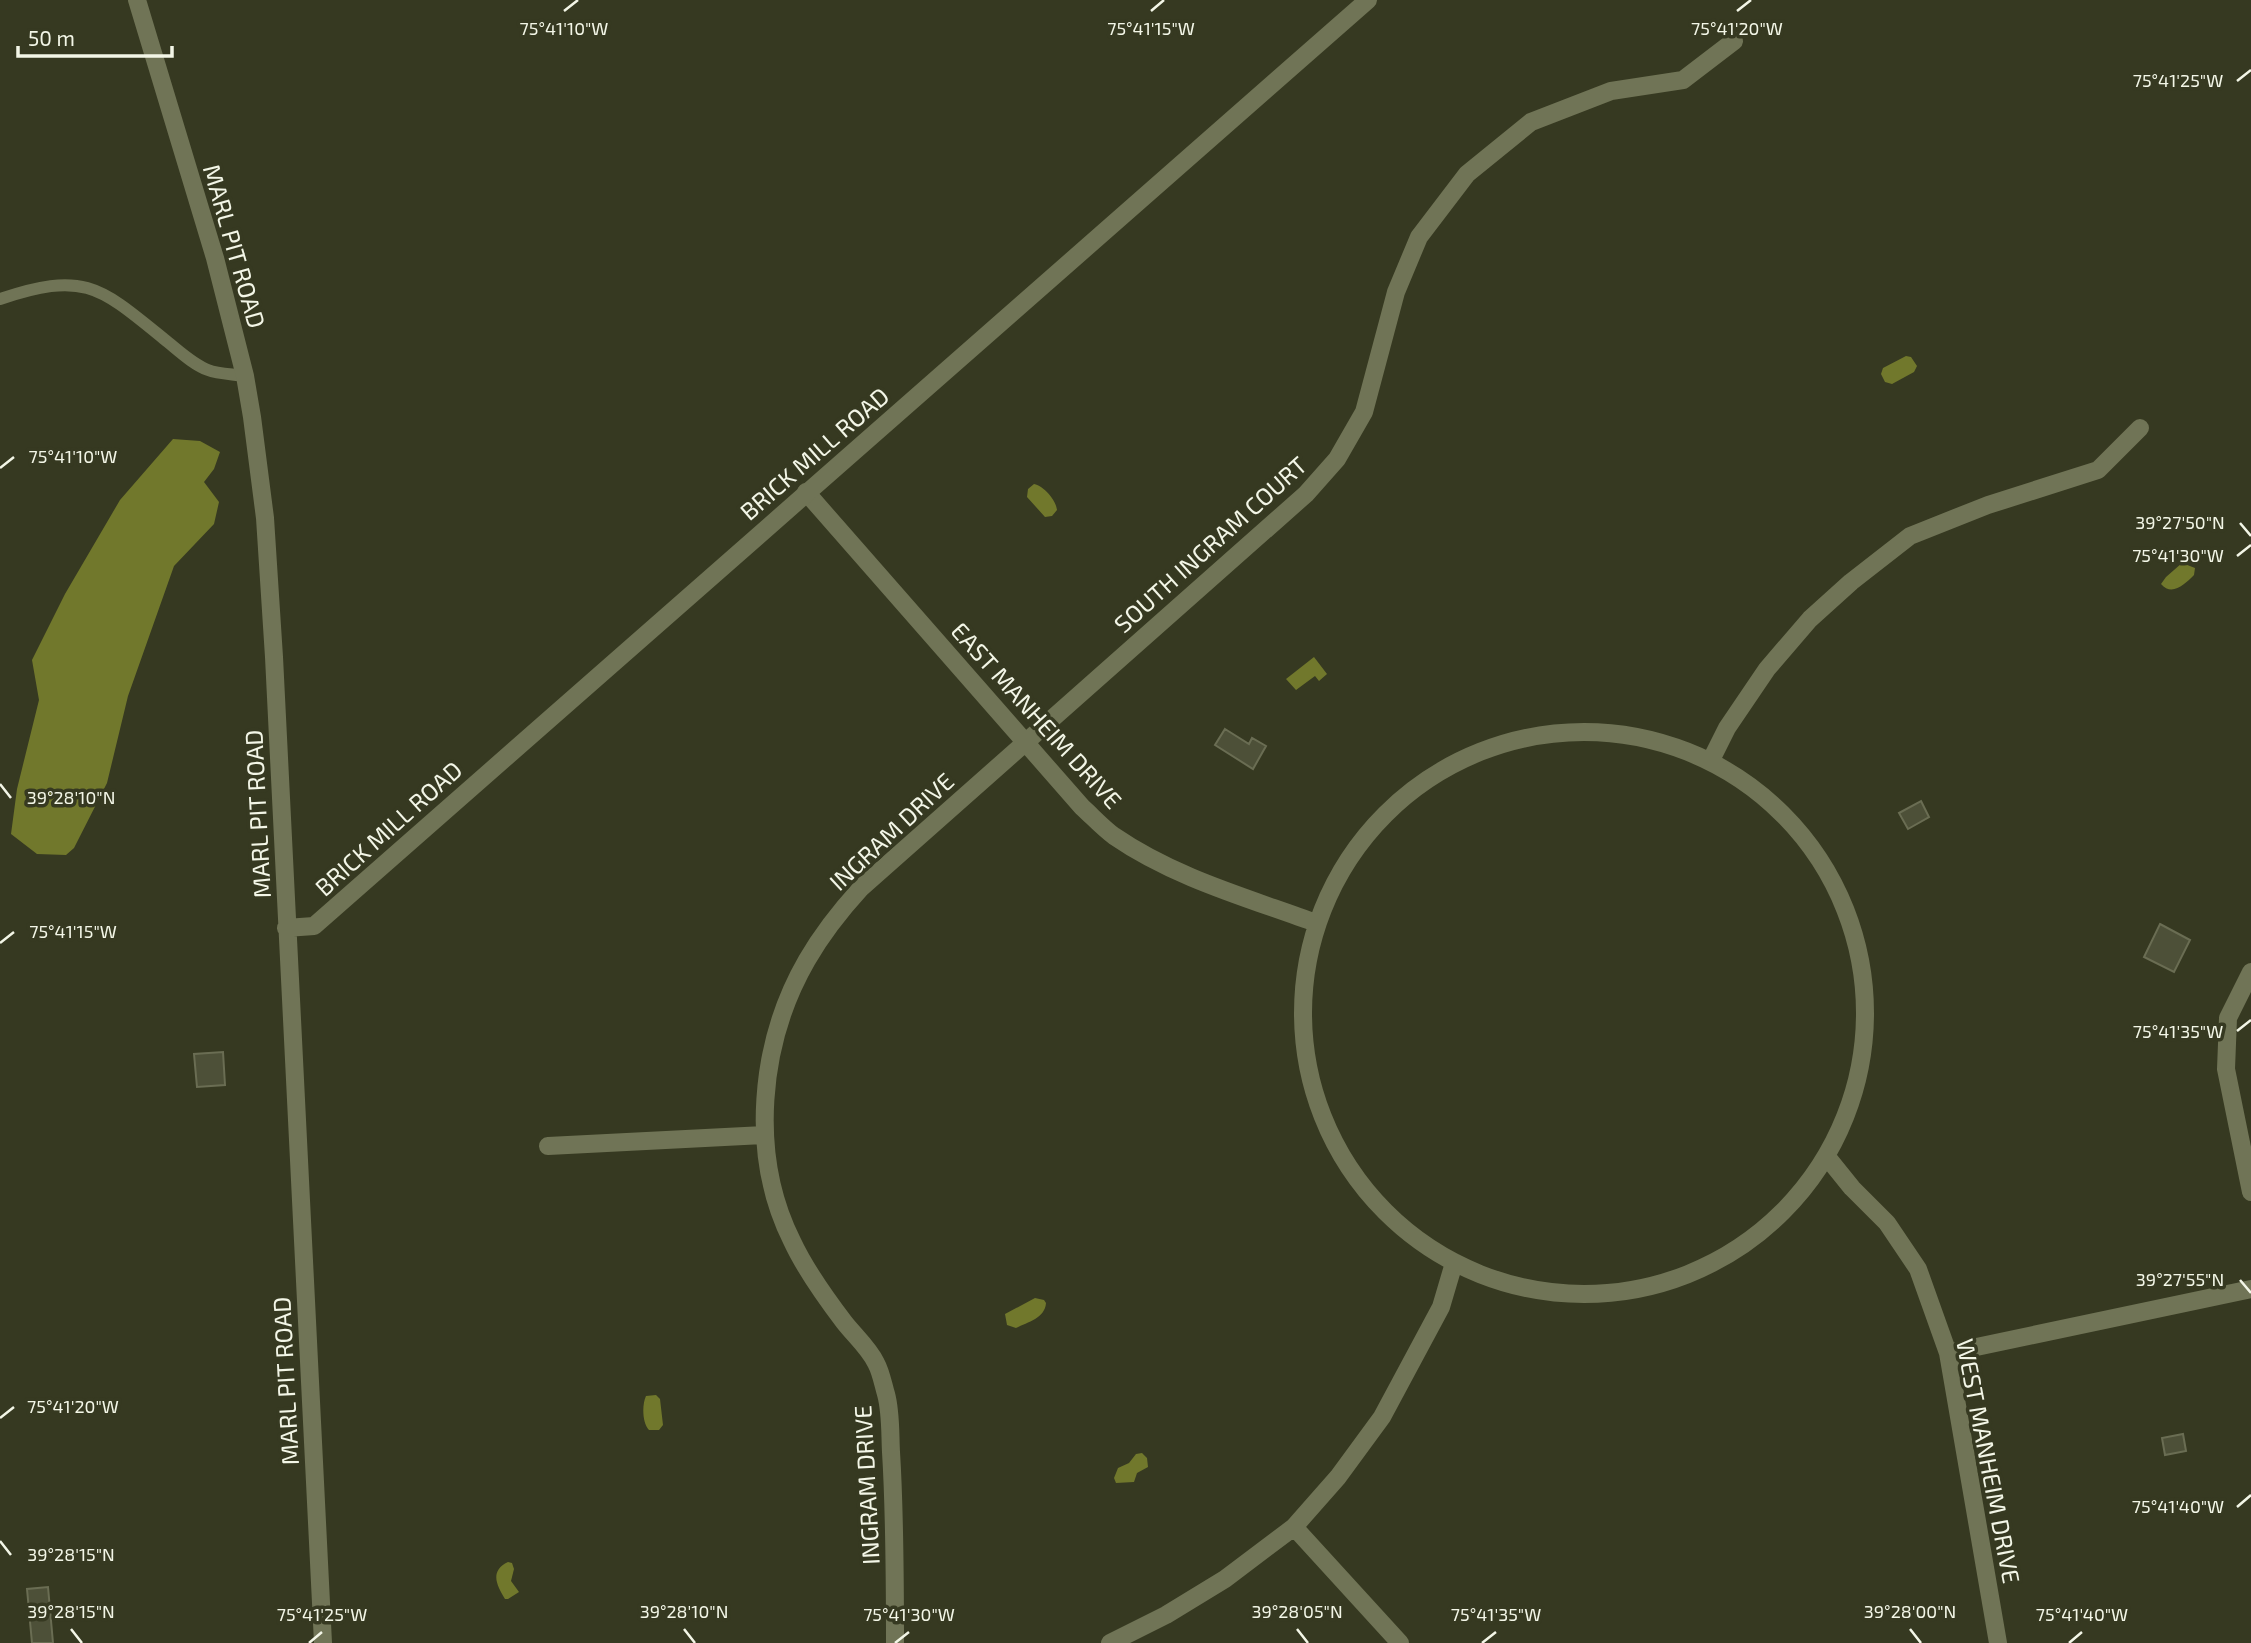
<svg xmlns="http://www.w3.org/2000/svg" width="2251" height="1643" font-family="'Exo 2',sans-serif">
	<rect width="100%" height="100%" fill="#363921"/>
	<!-- water -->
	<path fill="#71782c" d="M1906 356 1911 357 1917 366 1914 372 1892 384 1885 382 1881 374 1883 368Z
		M173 439 200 441 220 452 214 469 204 482 219 502 214 524 174 566 128 696 107 783 74 848 66 855 37 854 11 834 17 789 39 700 32 660 65 594 120 500Z
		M1034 484C1044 486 1056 500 1057 510L1052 516 1045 517 1027 497 1028 489Z
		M2182 563 2195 568 2194 575C2185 584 2172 597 2161 584L2166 577Z
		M1314 657 1327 674 1319 681 1315 676 1296 690 1286 679Z
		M1035 1298 1044 1300 1046 1303C1045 1318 1028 1322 1016 1328L1007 1325 1005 1314Z
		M656 1395 660 1399 663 1425 659 1430H649C642 1423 642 1404 646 1396Z
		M1142 1453 1147 1458 1148 1467 1137 1473 1134 1482 1116 1483 1114 1478 1118 1468 1129 1463 1136 1454Z
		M508 1562 512 1563 514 1569 511 1581 519 1592 508 1599H505C497 1586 489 1571 508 1562Z"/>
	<!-- building -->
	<path fill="#4d5038" stroke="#6a6d53" stroke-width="2" d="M1225 729 1249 744 1252 738 1266 746 1253 769 1215 745Z
		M1921 801 1929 817 1908 829 1899 813Z
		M2160 924 2190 940 2174 972 2144 957Z
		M223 1052 225 1085 197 1087 194 1054Z
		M2183 1434 2186 1451 2165 1455 2162 1438Z
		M48 1587 53 1643H32L27 1589Z"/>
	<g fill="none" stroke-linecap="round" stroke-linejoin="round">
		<!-- service -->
		<path stroke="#707456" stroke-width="12" d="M0 299C84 271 99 286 164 339 177 349 192 364 208 370 218 374 233 374 245 376"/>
		<!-- minor -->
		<path stroke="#707456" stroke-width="18" d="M806 492 1082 807C1093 817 1103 828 1114 836 1175 878 1248 898 1316 923
			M1303 1013a281 281 0 1 1 562 0a281 281 0 1 1-562 0Z
			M1710 762 1727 728 1767 669 1810 619 1851 582 1910 536 1988 505 2098 470 2140 428
			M2251 972 2228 1018 2226 1069 2251 1192
			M548 1146 765 1135
			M1827 1157 1852 1188 1887 1223 1918 1269 1948 1353 1998 1643
			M1948 1353 2251 1289
			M1294 1527 1400 1643
			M895 1643C895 1579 895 1516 891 1452 890 1433 891 1412 886 1394 883 1384 881 1372 876 1363 869 1348 854 1335 844 1322 825 1297 805 1269 792 1241 749 1155 759 1043 807 960 822 934 840 911 861 888L1306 494 1337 459 1364 412 1396 292 1419 237 1467 174 1531 122 1611 91 1683 80 1734 41
			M1110 1643 1166 1615 1225 1579 1294 1527 1338 1477 1382 1417 1441 1307 1454 1263"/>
		<!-- tertiary -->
		<path stroke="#707456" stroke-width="18" d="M137 0 215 258 245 376 252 417 265 518 274 657 323 1643
			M286 928 314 926 1368 0"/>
	</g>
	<!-- ticks -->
	<path fill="none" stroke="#f3f6e7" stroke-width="2.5" d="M564 11 578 0M1151 11 1164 0M1737 11 1751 0M2237 81 2251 70M0 468 14 457M2240 523 2251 536M2237 556 2251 545M0 784 11 798M0 943 14 932M2237 1031 2251 1020M2240 1280 2251 1293M0 1418 14 1407M2237 1507 2251 1495M0 1541 11 1555M71 1629 82 1643M684 1629 695 1643M1297 1629 1308 1643M1910 1629 1921 1643M309 1643 322 1632M895 1643 909 1632M1482 1643 1496 1632M2069 1643 2082 1632"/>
	<g text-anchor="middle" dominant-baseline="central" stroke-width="7" stroke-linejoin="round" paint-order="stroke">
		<!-- street labels -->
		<g font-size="24" fill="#f3f6e7" stroke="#363921">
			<text transform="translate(235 246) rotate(74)">MARL PIT ROAD</text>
			<text transform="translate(814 453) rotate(-41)">BRICK MILL ROAD</text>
			<text transform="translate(1210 544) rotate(-42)">SOUTH INGRAM COURT</text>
			<text transform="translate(1037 715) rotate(48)">EAST MANHEIM DRIVE</text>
			<text transform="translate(257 814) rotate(-93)">MARL PIT ROAD</text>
			<text transform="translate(388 828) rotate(-42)">BRICK MILL ROAD</text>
			<text transform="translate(891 831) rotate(-43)">INGRAM DRIVE</text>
			<text transform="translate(285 1381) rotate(-93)">MARL PIT ROAD</text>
			<text transform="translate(1989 1461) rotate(79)">WEST MANHEIM DRIVE</text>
			<text transform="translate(866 1485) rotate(-93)">INGRAM DRIVE</text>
		</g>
	</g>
	<g font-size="18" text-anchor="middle" fill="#f3f6e7" stroke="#363921" stroke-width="7" stroke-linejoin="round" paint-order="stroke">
		<text x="564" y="35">75°41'10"W</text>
		<text x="1151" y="35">75°41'15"W</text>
		<text x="1737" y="35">75°41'20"W</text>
		<text x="2178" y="87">75°41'25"W</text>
		<text x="73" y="463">75°41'10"W</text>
		<text x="2180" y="529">39°27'50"N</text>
		<text x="2178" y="562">75°41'30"W</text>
		<text x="71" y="804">39°28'10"N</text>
		<text x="73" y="938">75°41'15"W</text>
		<text x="2178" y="1038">75°41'35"W</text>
		<text x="2180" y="1286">39°27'55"N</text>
		<text x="73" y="1413">75°41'20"W</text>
		<text x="2178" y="1513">75°41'40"W</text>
		<text x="71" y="1561">39°28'15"N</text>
		<text x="71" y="1618">39°28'15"N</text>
		<text x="684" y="1618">39°28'10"N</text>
		<text x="1297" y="1618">39°28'05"N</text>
		<text x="1910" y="1618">39°28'00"N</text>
		<text x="322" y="1621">75°41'25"W</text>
		<text x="909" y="1621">75°41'30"W</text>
		<text x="1496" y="1621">75°41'35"W</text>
		<text x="2082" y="1621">75°41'40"W</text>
	</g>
	<!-- scale -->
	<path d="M18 46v10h154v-10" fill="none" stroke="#f3f6e7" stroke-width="3.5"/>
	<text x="28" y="46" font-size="21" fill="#f3f6e7" stroke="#363921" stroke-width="5" paint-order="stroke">50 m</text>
</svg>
